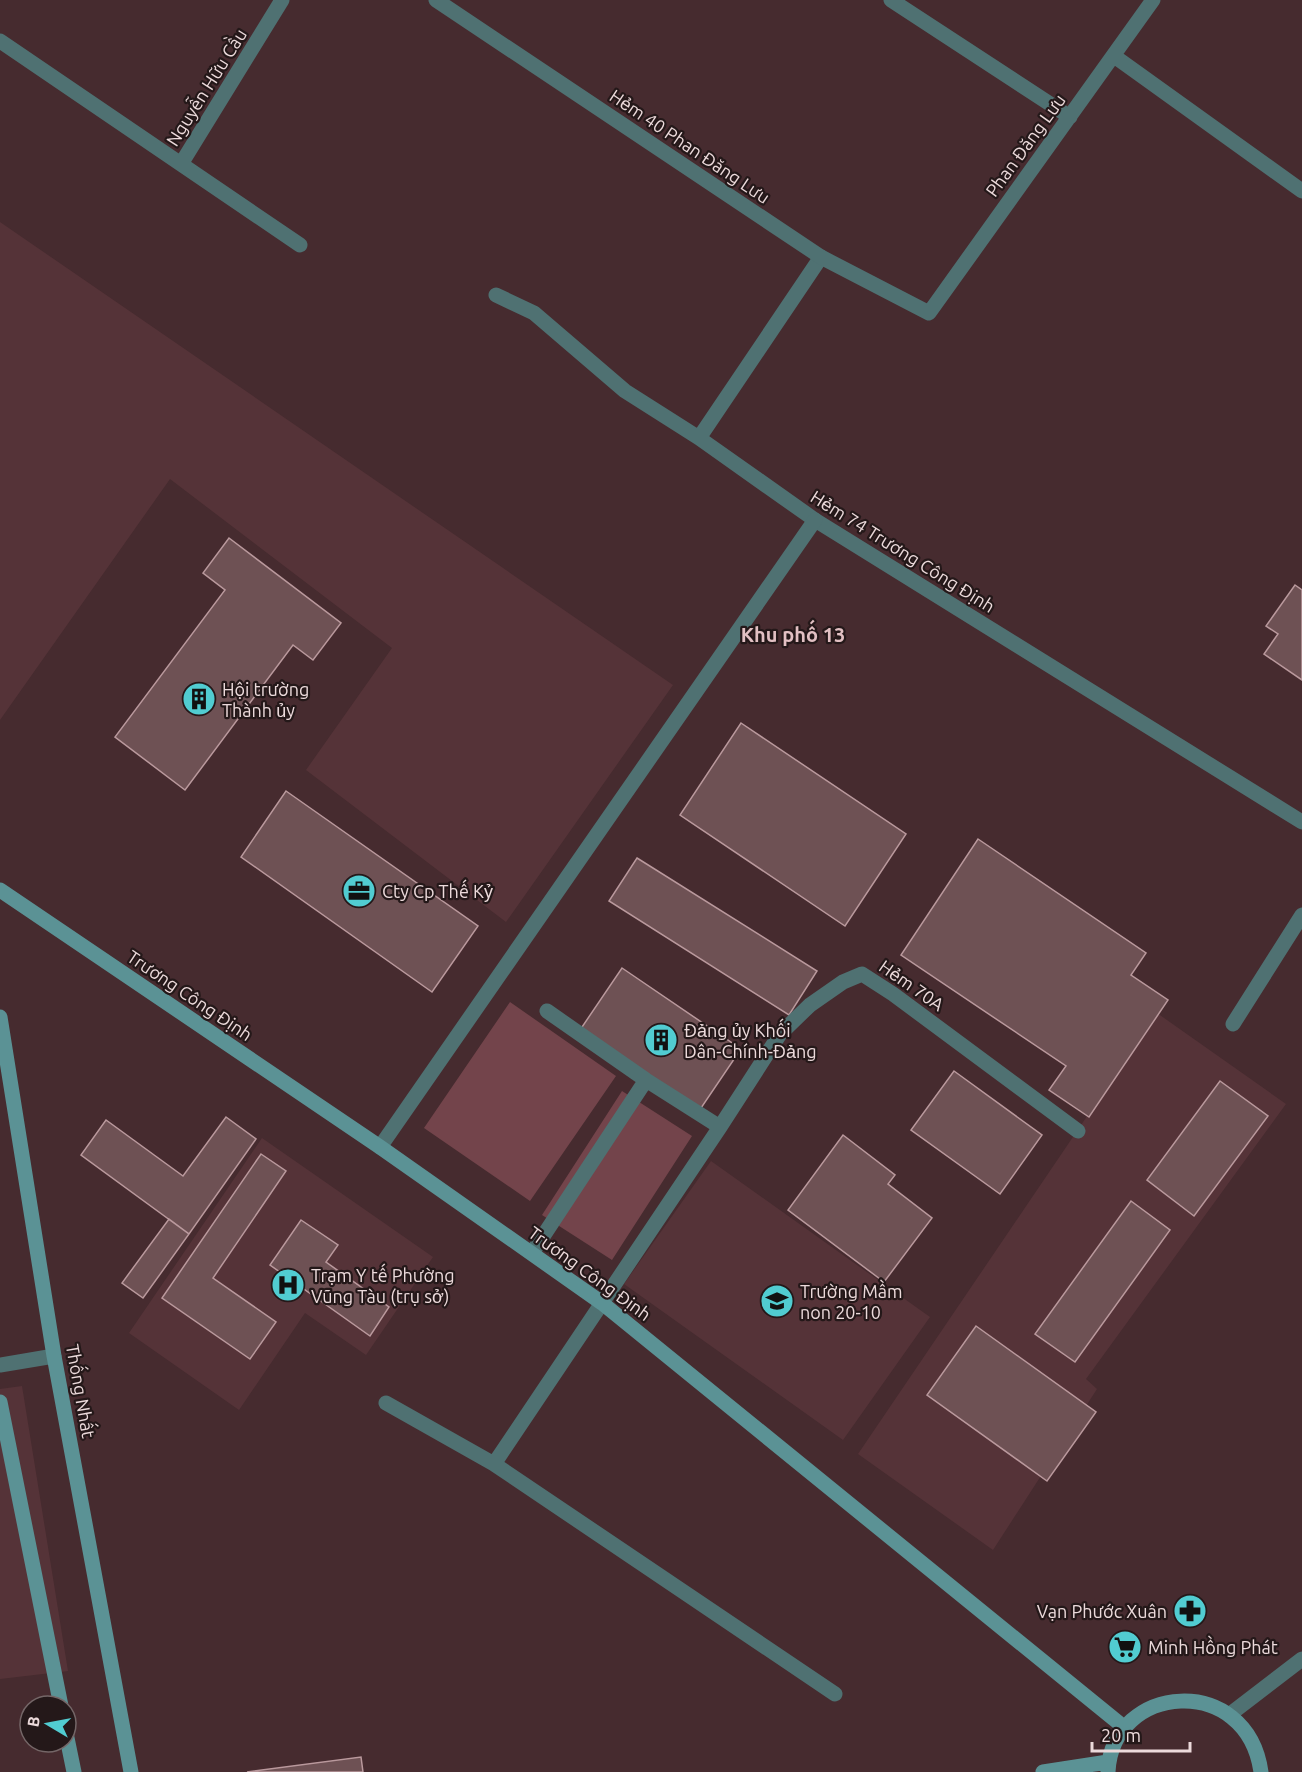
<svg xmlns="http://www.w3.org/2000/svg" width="1302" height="1772" font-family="Ubuntu,sans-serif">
	<rect width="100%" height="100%" fill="#462b2f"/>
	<!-- built -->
	<path fill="#553338" d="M0 222 673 685 506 922 306 770 392 648 170 479 0 720Z
		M1157 1013 1286 1104 1086 1379 1097 1389 993 1550 858 1454Z
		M262 1138 433 1257 366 1355 305 1313 239 1410 129 1333Z
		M711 1161 930 1317 843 1440 624 1284Z
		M22 1386 68 1671 0 1679V1389Z"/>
	<!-- green -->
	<path fill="#73444b" d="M510 1002 616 1076 530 1201 424 1128Z
		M622 1091 692 1136 612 1260 542 1215Z"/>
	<!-- building -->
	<path fill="#6e5154" stroke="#ba999d" stroke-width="1.5" d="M229 538 341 623 313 660 293 645 185 790 115 737 225 590 203 573Z
		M1295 585 1302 590V680L1264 654 1278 634 1266 626Z
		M741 723 906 834 845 926 680 815Z
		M286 791 478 926 432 992 241 857Z
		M978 839 1146 953 1131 975 1168 1000 1089 1117 1049 1090 1066 1066 901 955Z
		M637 858 817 971 789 1015 609 901Z
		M622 968 741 1049 699 1111 580 1030Z
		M954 1071 1042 1135 1000 1194 911 1130Z
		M1220 1081 1268 1116 1194 1216 1147 1180Z
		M226 1117 256 1139 189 1234 81 1155 106 1120 183 1176Z
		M843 1135 895 1175 888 1184 932 1218 884 1282 788 1210Z
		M261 1154 286 1171 213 1278 276 1322 250 1359 162 1298Z
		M1131 1201 1170 1230 1075 1362 1035 1334Z
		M169 1219 189 1234 143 1298 122 1283Z
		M301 1220 338 1245 326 1262 389 1307 370 1336 270 1265Z
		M976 1326 1096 1412 1047 1481 927 1395Z
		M361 1757 363 1772H247Z"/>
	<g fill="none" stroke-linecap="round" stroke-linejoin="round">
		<!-- lane -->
		<path stroke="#4f7172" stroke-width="15" d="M496 295 534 313 625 391 699 438 815 520 1302 822
			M699 438 821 257
			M547 1011 646 1080 720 1127
			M1233 1024 1302 915
			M532 1253 646 1080
			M386 1403 494 1464 835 1694
			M494 1464 720 1127 780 1034 810 1005 843 982 862 974 893 994 1078 1131"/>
		<!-- street -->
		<path stroke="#4f7172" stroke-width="15" d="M436 0 821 257 929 313 1153 0
			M891 0 1070 117
			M0 41 300 245
			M1114 56 1302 191
			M181 164 282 0
			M380 1147 815 520
			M0 1365 54 1356
			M1229 1715 1302 1659"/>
		<!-- secondary -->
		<path stroke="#5b9295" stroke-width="15" d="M0 890 380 1147 602 1303 1125 1728
			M0 1017 54 1356 131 1772
			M0 1402 61 1706
			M66 1733 74 1772
			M1043 1772 1108 1762
			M1108 1772C1112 1683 1247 1672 1261 1772"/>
	</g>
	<!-- icons -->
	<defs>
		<symbol id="building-disc" viewBox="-11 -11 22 22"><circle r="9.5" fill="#51ccd1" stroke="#241819"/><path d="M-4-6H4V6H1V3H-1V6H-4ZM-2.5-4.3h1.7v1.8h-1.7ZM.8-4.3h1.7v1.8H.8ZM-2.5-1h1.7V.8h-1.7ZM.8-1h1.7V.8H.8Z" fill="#111"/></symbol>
		<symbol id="office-disc" viewBox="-11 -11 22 22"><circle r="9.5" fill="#51ccd1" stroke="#241819"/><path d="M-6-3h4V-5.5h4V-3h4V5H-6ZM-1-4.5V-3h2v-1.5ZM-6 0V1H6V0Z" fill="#111"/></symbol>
		<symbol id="hospital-disc" viewBox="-11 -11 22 22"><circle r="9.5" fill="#51ccd1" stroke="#241819"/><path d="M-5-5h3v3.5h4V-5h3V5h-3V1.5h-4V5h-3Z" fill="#111"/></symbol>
		<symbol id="school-disc" viewBox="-11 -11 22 22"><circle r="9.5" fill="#51ccd1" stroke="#241819"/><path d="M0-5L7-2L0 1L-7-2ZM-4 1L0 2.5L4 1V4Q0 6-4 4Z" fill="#111"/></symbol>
		<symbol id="pharmacy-disc" viewBox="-11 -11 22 22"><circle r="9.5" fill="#51ccd1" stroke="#241819"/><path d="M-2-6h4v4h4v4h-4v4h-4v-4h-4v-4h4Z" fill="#111"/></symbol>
		<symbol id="supermarket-disc" viewBox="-11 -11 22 22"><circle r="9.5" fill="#51ccd1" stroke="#241819"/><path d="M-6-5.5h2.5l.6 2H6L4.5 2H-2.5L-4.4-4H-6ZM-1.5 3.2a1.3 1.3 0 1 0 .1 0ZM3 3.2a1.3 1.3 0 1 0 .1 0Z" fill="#111"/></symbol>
	</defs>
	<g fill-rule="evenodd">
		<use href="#building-disc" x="180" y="680" width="38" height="38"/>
		<use href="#office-disc" x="340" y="872" width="38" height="38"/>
		<use href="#building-disc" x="642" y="1021" width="38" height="38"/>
		<use href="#hospital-disc" x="269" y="1266" width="38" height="38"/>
		<use href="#school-disc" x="758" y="1282" width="38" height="38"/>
		<use href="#pharmacy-disc" x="1171" y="1592" width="38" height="38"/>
		<use href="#supermarket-disc" x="1106" y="1628" width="38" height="38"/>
	</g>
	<g text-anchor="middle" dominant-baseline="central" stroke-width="4.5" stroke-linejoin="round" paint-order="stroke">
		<!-- street labels -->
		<g font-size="18" fill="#ecdadb" stroke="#241819">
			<text transform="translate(206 87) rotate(-58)">Nguyễn Hữu Cầu</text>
			<text transform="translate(1025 145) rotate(-54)">Phan Đăng Lưu</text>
			<text transform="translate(690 146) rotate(34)">Hẻm 40 Phan Đăng Lưu</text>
			<text transform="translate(903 551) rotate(32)">Hẻm 74 Trương Công Định</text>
			<text transform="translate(912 985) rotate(35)">Hẻm 70A</text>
			<text transform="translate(190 995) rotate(34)">Trương Công Định</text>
			<text transform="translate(590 1273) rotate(36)">Trương Công Định</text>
			<text transform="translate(81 1391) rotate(80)">Thống Nhất</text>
		</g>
		<!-- poi labels -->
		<g font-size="18" fill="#ecdadb" stroke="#241819" text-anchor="start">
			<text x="222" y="689">Hội trường<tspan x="222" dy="21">Thành ủy</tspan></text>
			<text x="382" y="891">Cty Cp Thế Kỷ</text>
			<text x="684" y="1030">Đảng ủy Khối<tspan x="684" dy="21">Dân-Chính-Đảng</tspan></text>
			<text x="311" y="1275">Trạm Y tế Phường<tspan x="311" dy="21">Vũng Tàu (trụ sở)</tspan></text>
			<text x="800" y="1291">Trường Mầm<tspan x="800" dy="21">non 20-10</tspan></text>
			<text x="1167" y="1611" text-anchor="end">Vạn Phước Xuân</text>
			<text x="1148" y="1647">Minh Hồng Phát</text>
		</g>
		<!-- neighbourhood labels -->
		<g font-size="20" font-weight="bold" fill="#e2c0c3" stroke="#241819">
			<text x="793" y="634">Khu phố 13</text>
		</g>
	</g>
	<!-- north arrow -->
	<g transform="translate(48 1724) rotate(280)"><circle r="28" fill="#241819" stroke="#746667" stroke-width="1.5"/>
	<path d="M0-4.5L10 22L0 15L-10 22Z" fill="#51ccd1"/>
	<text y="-9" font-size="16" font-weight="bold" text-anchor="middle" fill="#ecdadb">B</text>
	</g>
	<!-- scale -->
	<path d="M1092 1742v9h98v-9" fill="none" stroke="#ecdadb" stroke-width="3"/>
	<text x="1101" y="1742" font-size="18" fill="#ecdadb" stroke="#241819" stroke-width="4.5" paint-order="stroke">20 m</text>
</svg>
